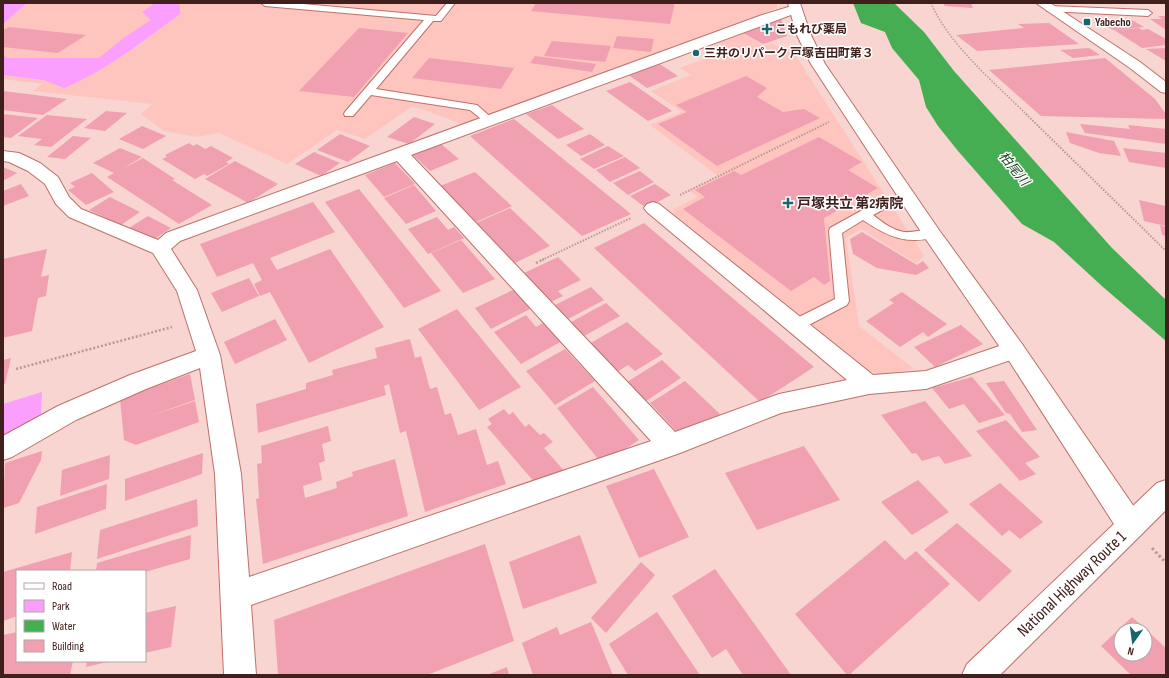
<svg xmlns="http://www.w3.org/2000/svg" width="1169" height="678" font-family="'Sofia Sans Condensed','Noto Sans JP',sans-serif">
	<rect width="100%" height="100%" fill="#f8d5d0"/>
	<!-- built -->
	<path fill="#fec5bf" d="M3 3H777V8L462 124 413 106 365 139 337 130 287 164 219 133 197 137 164 131 141 114 152 104 33 91 42 84 3 79Z
		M740 32 764 46 772 43 796 56 924 256 916 263 861 229 846 238 859 326 914 369 881 375 864 369 673 218 674 209 698 197 689 190 718 176 650 125 682 112 651 91 691 75 680 68 729 50 714 41Z"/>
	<!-- green -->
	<path fill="#fb9ffe" d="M3 3H27L3 24Z
		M155 3H173L180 5V14C144 40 106 71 64 88L43 80 3 75V56L8 58H99L125 37 151 20 142 12Z
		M42 392 41 416 3 437V404Z"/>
	<!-- water -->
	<path fill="#45ae53" d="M853 3H894L924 32 954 71 1112 248 1166 300V341L1103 287 1054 242 1022 224 958 151 938 126 926 107 919 80 892 48 885 32 861 23Z"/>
	<!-- building -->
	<path fill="#f0a0b0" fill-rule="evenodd" d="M536 3H675L670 24 531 11Z
		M943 3H971L973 8 945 6Z
		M1158 16H1166V30L1150 19H1162Z
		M781 19 787 36 763 44 741 32Z
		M1130 19 1144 27 1113 30 1100 22Z
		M1049 23 1079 44 977 51 956 35 1024 28 1018 24Z
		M9 27 86 35 58 53 3 47V30Z
		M359 28 408 33 354 97 299 91Z
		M1139 28 1142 30 1148 29 1166 39V45L1142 48 1114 30Z
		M617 36 654 39 651 52 613 48Z
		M552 41 611 46 605 62 544 56Z
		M1089 48 1100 55 1073 58 1060 50Z
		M1166 48V61L1146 49Z
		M535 56 596 64 592 72 530 63Z
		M429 58 514 68 501 89 412 78Z
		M1105 58 1155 99 1166 114V119L1041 116 989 70Z
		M658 63 678 76 647 88 627 74Z
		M746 76 767 88 757 97 783 112 804 109 820 118 717 166 658 124 687 112 676 105Z
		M630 82 672 111 648 121 606 91Z
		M3 91 67 99 43 115 3 110Z
		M552 105 584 129 558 139 526 114Z
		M106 111 127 113 105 131 84 128Z
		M3 114 38 118 11 138 3 137Z
		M47 115 87 119 51 147 34 145 42 139 18 136Z
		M414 117 435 124 409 144 387 137Z
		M514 119 631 214 582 236 470 136Z
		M1080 124 1130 129 1128 125 1166 129V144L1085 133Z
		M142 126 166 136 143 149 119 139Z
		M1066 132 1114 141 1121 156 1099 153 1070 143Z
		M340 134 370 146 348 162 317 150Z
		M590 134 605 145 581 156 566 145Z
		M73 136 91 138 65 159 47 157Z
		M819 137 862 162 848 170 878 188 824 218 830 281 824 285 814 277 791 291 683 209 705 197 695 190 734 171 741 175Z
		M189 143 193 146 197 144 205 149 211 146 233 158 226 162 229 164 207 176 204 174 195 179 162 159 167 157 165 155Z
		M441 144 459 159 430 171 413 155Z
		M608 146 624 156 594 169 580 159Z
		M120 148 142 157 122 169 143 158 175 179 172 180 212 205 179 224 107 177 114 173 93 163Z
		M1123 148 1166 153V168L1129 162Z
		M314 152 340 163 321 176 295 164Z
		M625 157 640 168 610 182 596 170Z
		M235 161 278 184 248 203 205 179Z
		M395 163 415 184 384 197 365 175Z
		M3 167 17 173 3 181Z
		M640 171 654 182 628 195 613 183Z
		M475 172 502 197 512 206 476 222 440 186Z
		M92 173 114 192 86 205 68 190 75 187 70 183Z
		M21 184 29 196 3 206V191Z
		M655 184 671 195 646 208 630 196Z
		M414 185 436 211 406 224 384 198Z
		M359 189 441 291 404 308 325 202Z
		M110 197 140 212 121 225 89 210Z
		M1139 200 1166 206V226L1144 221Z
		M313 202 335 232 270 258 277 270 330 249 384 327 309 363 270 292 260 296 254 284 262 280 253 263 217 277 200 244Z
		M510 208 550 246 515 263 476 223Z
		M148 216 171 228 153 240 129 228Z
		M437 217 448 230 454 227 464 238 428 254 408 229Z
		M644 223 814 367 760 402 594 248Z
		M1160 225 1166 227V236L1162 235Z
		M862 232 917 265 923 261 929 268 916 275 877 268 853 254 850 239Z
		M461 240 495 279 463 293 431 253Z
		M47 249 41 277 49 275 46 296 38 298 32 331 3 338V259Z
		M558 257 581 280 558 291 563 296 551 302 524 273Z
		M249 278 259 296 222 312 211 293Z
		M591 287 604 300 568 319 555 305Z
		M515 289 532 308 491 329 475 308Z
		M902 292 947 324 928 337 923 332 900 347 866 321 894 303 889 300Z
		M606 303 620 316 584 336 571 322Z
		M457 309 521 387 479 410 418 329Z
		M526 315 536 327 545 322 562 341 521 364 494 332Z
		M275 319 287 340 235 364 224 342Z
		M627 322 663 354 635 371 628 365 617 372 589 344Z
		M961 325 983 344 935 367 914 347Z
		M410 339 415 358 421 356 430 389 437 387 445 415 451 413 458 435 476 429 487 465 498 461 506 484 425 512 406 431 400 433 389 384 384 386 386 395 258 433 256 404 306 389V383L333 375 332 370 377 358 375 348Z
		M565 349 595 381 555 405 526 371Z
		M11 358 5 384H3V360Z
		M662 360 681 378 646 401 627 382Z
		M190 374 195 400 147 417 195 401 199 422 136 445 124 440 120 399Z
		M972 377 1005 415 979 423 964 404 949 409 932 388Z
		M685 381 720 414 706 424 678 433 650 403Z
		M1004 381 1037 430 1022 432 1010 414 1006 413 986 383Z
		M593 387 639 440 602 464 557 408Z
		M925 401 972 456 945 464 939 456 922 461 916 453 912 454 881 415Z
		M504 409 509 415 513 412 525 427 529 424 540 435 544 433 553 442 544 448 567 474 536 484 487 427 492 424 488 419Z
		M1006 420 1040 457 1025 463 1036 474 1020 481 976 431Z
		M328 426 331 441 322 444 325 461 319 463 322 480 303 486 305 498 337 488 336 482 353 476 352 472 395 459 408 516 263 564 256 499 259 498 257 464 262 463 261 446Z
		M804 446 840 500 757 530 725 473Z
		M42 451 41 460 19 503 3 508 5 463Z
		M203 453 202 474 125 501V479Z
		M110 455 109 479 60 496 62 470Z
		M654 469 689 537 639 558 606 486Z
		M918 480 949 512 912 535 881 502Z
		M1000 483 1043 522 1020 539 1009 530 1002 536 969 504Z
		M107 484 106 509 35 534 37 507Z
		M197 499 198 526 97 559 100 530Z
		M957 523 1012 571 979 602 924 550Z
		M191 535 190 559 145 572V571H96L97 563Z
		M580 535 597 583 523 609 509 562Z
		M885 540 905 560 916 551 950 584 849 675H847L795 614Z
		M485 544 514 641 427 675H278L274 620Z
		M72 552 70 571H17V616L3 621V572Z
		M641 562 655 575 606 633 591 618Z
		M715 569 791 675H743L726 649 712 658 672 596Z
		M176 606 171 647 145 653V613Z
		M657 612 700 675H628L609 644Z
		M1132 617 1166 648V675H1131L1101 646ZM1121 630H1145V654H1121Z
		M591 622 613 675H533L522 643 557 627 560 635Z
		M17 632V661H73L70 675H3V635Z
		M87 661H107V662L86 667Z
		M507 667 509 675H487Z"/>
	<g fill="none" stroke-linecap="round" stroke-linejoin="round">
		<defs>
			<path id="lane" d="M261 3H292L436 16 447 3H455L441 21H433L376 89 477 105 494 120 493 122H485L470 110 371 95 353 116H345L344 114 345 112 424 20 265 6Z
				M1050 6 1148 10 1152 13 1148 16 1047 11 1046 9 1047 7Z
				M910 197 914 198 916 201 914 204 886 208 873 215C882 222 892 230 904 232 915 233 926 228 937 231L938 234 937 237C906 245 888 237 863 220L842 233 849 301 847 305 801 329 796 331 791 329 789 325 791 321 835 299 829 231 830 228 879 201Z"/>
			<path id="street" d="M795 5 799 6 801 9 799 12 411 155 675 432 779 394 847 380 647 212 644 208 647 204 653 202 659 204 873 375 926 371 1014 341 1022 344 1025 350 1022 356 926 389 869 394 781 413 680 453 251 605 256 675H224L215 474 200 368 146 389 76 420 12 457 3 460V436L58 406 130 375 196 351 177 291 153 253 69 217 56 204 45 184 28 171 9 162 3 161V151L19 153 40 163 58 177 69 197 81 209 158 240 166 233 762 15ZM397 161 651 441 249 577 241 474 220 355 197 290 171 249 180 241Z"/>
			<path id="secondary" d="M788 3H800L810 33 825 64 939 230 1022 344 1141 517 1145 526 1141 535 1131 539 1121 535 1006 356 925 238 811 64 796 33Z"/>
			<path id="highway" d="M1036 3H1050L1140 62 1166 82V93L1161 92 1130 68Z
				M1166 480V510L1000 675H962L967 664 1157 483Z"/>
		</defs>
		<!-- lane casing -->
		<use href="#lane" stroke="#be7069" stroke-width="2"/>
		<!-- street casing -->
		<use href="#street" stroke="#be7069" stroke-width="2"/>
		<!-- secondary casing -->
		<use href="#secondary" stroke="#be7069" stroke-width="2"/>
		<!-- highway casing -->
		<use href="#highway" stroke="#be7069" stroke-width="2"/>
		<!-- path-far3 -->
		<path stroke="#ba9894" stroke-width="1.5" stroke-dasharray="1.5 1.5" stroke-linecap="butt" d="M931 3C949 45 995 83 1027 115"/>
		<!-- path-far2 -->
		<path stroke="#ba9894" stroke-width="2" stroke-dasharray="1.5 1.5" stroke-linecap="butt" d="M1026 114 1166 251
			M680 195 829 122
			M542 260 631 218"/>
		<!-- path-far1 -->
		<path stroke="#ba9894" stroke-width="2.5" stroke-dasharray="2 2" stroke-linecap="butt" d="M536 263 544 259
			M16 369 172 327"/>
		<!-- path -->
		<path stroke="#ba9894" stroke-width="3" stroke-dasharray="2.5 2.5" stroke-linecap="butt" d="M1152 548 1166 563"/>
		<!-- lane -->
		<use href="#lane" fill="#fff" fill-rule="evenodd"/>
		<!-- street -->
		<use href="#street" fill="#fff" fill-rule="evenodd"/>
		<!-- secondary -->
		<use href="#secondary" fill="#fff" fill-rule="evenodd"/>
		<!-- highway -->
		<use href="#highway" fill="#fff" fill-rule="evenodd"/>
	</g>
	<!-- markers -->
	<g fill="#17656d" stroke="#fff" stroke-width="1.5">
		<rect x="1083" y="18" width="8" height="8" rx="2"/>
		<path d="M765 23h4v4h4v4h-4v4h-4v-4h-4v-4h4z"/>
		<circle cx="696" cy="53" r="4"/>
		<path d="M786 197h4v4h4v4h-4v4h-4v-4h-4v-4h4z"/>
	</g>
	<g text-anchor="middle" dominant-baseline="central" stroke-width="3" stroke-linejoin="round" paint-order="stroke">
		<!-- far-poi labels -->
		<g font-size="12" font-weight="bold" fill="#40201d" stroke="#fff" text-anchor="start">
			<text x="1095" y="22">Yabecho</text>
			<text x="775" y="29">こもれび薬局</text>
			<text x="704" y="53">三井のリパーク 戸塚吉田町第３</text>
		</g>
		<!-- far-water labels -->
		<g font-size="13" font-style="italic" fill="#1e4722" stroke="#fff">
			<text transform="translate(1014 169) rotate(51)">柏尾川</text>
		</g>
		<!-- poi labels -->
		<g font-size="14" font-weight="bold" fill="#40201d" stroke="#fff" text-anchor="start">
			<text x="797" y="203">戸塚共立 第2病院</text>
		</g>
		<!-- near-street labels -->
		<g font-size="17" fill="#40201d" stroke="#fff">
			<text transform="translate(1072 584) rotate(-44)">National Highway Route 1</text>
		</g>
	</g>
	<!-- border -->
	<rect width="1169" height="678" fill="none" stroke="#40201d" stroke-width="8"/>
	<!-- legend -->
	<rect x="16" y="570" width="130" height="92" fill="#ffffff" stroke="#b3a6a5"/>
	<rect x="24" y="583" width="20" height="6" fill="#ffffff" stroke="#b3a6a5"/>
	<text x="52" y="590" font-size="12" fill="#40201d">Road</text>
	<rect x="24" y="600" width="20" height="12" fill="#fb9ffe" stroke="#b3a6a5"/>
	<text x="52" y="610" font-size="12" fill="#40201d">Park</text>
	<rect x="24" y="620" width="20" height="12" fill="#45ae53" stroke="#b3a6a5"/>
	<text x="52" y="630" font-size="12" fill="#40201d">Water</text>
	<rect x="24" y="640" width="20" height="12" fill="#f0a0b0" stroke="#b3a6a5"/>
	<text x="52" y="650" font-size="12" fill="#40201d">Building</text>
	<!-- north arrow -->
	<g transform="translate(1133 642) rotate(194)"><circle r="19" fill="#ffffff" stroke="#b3a6a5"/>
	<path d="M0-3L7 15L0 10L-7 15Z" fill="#17656d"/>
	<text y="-6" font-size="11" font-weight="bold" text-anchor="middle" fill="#40201d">N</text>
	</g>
</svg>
